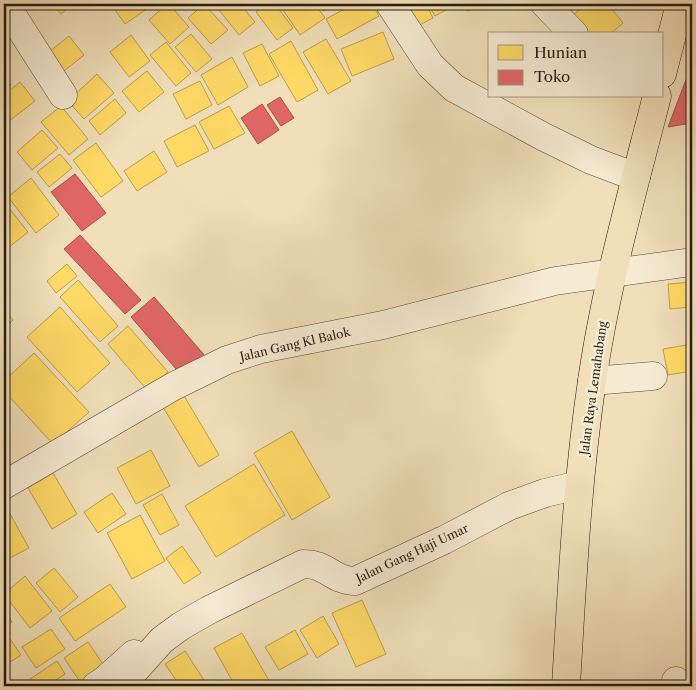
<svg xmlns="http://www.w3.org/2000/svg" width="696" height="690" font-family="'Libre Caslon Text',serif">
	<rect width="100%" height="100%" fill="#f0dfb9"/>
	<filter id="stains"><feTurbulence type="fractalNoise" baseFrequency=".004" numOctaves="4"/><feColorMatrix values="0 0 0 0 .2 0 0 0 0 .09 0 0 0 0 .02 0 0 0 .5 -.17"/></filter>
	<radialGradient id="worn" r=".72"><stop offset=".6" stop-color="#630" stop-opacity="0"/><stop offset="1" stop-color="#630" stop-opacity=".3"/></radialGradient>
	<!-- homes -->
	<path fill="#ffd966" stroke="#bea04c" d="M52 4H73L61 14Z
		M118 4H149L151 6 125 24 113 7Z
		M167 4H169L189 27 170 44 149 20Z
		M204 4 228 30 211 44 188 18Z
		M214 4H240L255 22 239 35Z
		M267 4H275L293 28 277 40 256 12Z
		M279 4H315L325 18 300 35Z
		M319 4H339L323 11Z
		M354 4H372L379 16 337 39 326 19Z
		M395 4H426L433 18 408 31Z
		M428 4H457L435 16Z
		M464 4H488L467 11Z
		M587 4H608L623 23 610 34H579L568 19Z
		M383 32 394 59 352 76 341 49Z
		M191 34 212 59 196 72 175 47Z
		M131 35 150 61 129 77 110 52Z
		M69 36 84 55 64 71 49 52Z
		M326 39 351 81 328 94 303 52Z
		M291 41 318 90 297 102 269 54Z
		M166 42 191 73 176 86 150 55Z
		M262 44 279 76 260 86 243 53Z
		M232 57 248 87 218 105 201 75Z
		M147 71 164 92 139 112 122 91Z
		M97 74 114 93 84 119 68 101Z
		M4 75 11 85 4 91Z
		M200 81 212 105 186 119 173 94Z
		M20 82 35 101 4 125V95Z
		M115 99 126 113 100 135 89 121Z
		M61 106 88 139 69 155 41 122Z
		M229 106 245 133 214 149 199 122Z
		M195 125 209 151 177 167 164 141Z
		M42 130 58 148 32 170 17 152Z
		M96 143 123 181 101 197 73 160Z
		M154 151 167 172 137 191 124 171Z
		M60 154 72 168 49 187 37 172Z
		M31 178 59 215 36 233 8 197Z
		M5 203 28 232 8 248 4 243V204Z
		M67 264 77 276 56 293 47 281Z
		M78 280 118 326 100 342 60 297Z
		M692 282V307L670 309 668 284Z
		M60 307 110 363 77 392 27 337Z
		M4 310 13 320 4 329Z
		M128 326 168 372 147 390 108 344Z
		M692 344V371L668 375 663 349Z
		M34 353 89 412 53 444 4 391V381Z
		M183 394 219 455 199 467 163 407Z
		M292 431 330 497 292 520 254 453Z
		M151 450 170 486 136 504 117 468Z
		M254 464 285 515 216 557 185 506Z
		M53 473 77 514 52 529 28 488Z
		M112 493 126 514 98 533 84 512Z
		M162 494 179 525 160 535 143 505Z
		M4 503 29 548 4 561Z
		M140 515 165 561 132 579 107 533Z
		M182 546 201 573 184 584 166 558Z
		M54 568 78 597 60 612 36 583Z
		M25 576 52 611 30 628 4 594Z
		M110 584 126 607 75 641 59 618Z
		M362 600 386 654 356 667 332 613Z
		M4 609 12 622 4 627Z
		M323 616 339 644 317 658 300 630Z
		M51 629 65 649 36 668 22 647Z
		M295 630 308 654 279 670 265 647Z
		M6 633 21 655 4 666V635Z
		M242 633 272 686H235L214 648Z
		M88 642 107 670 83 686 64 658Z
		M185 651 206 683 201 686H180L165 664Z
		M57 661 65 674 47 686H35L30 679Z
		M64 679 69 686H54Z"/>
	<!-- shops -->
	<path fill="#e06666" stroke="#a8504c" d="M692 64V123L668 127Z
		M280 97 294 118 281 126 267 105Z
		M262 104 279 130 258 144 241 118Z
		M75 174 106 213 82 231 51 192Z
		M80 235 141 300 125 314 64 249Z
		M154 297 206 357 183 377 131 317Z"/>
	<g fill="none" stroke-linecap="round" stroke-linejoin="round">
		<defs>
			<path id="minor" d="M5 4 63 95
				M390 4 430 65 454 88 544 137 591 160 636 177
				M545 4 574 34
				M592 381 653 376
				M4 485 174 386 227 360 261 349 383 325 555 281 692 262
				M96 686 105 680 134 654
				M125 686 126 680 162 640 181 626 209 610 303 564C326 563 333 581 355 581L444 540 509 506 545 493 579 485
				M676 686V681"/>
			<path id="major" d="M662 74 680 4
				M566 686C572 584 577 482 592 381 606 284 633 190 657 96"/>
		</defs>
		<!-- minor casing -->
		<use href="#minor" stroke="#594c3a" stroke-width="29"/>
		<!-- major casing -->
		<use href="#major" stroke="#271b0f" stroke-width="29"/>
		<!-- minor -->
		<use href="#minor" stroke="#f5ead2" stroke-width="28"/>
		<!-- major -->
		<use href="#major" stroke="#f0dfb9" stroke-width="28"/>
	</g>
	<g text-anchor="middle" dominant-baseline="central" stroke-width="5" stroke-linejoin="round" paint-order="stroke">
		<!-- street labels -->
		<g font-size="12" fill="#271b0f" stroke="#f5ead2">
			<text transform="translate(295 344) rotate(-13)">Jalan Gang Kl Balok</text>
			<text transform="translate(593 388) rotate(-82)">Jalan Raya Lemahabang</text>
			<text transform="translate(412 553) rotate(-25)">Jalan Gang Haji Umar</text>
		</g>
	</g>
	<!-- margin -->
	<rect width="696" height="690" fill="none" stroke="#f0dfb9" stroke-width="20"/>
	<rect x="5" y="5" width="686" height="680" fill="none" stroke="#271b0f" stroke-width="2.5"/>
	<rect x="10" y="10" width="676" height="670" fill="none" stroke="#271b0f"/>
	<!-- legend -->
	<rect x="488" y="32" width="175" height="65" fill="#f5ead2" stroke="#a39784"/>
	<rect x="498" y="45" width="25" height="15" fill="#ffd966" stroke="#a39784"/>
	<text x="534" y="58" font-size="15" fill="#271b0f">Hunian</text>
	<rect x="498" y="70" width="25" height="15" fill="#e06666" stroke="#a39784"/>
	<text x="534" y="82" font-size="15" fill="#271b0f">Toko</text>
	<rect width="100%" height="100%" filter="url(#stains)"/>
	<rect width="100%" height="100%" fill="url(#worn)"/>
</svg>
